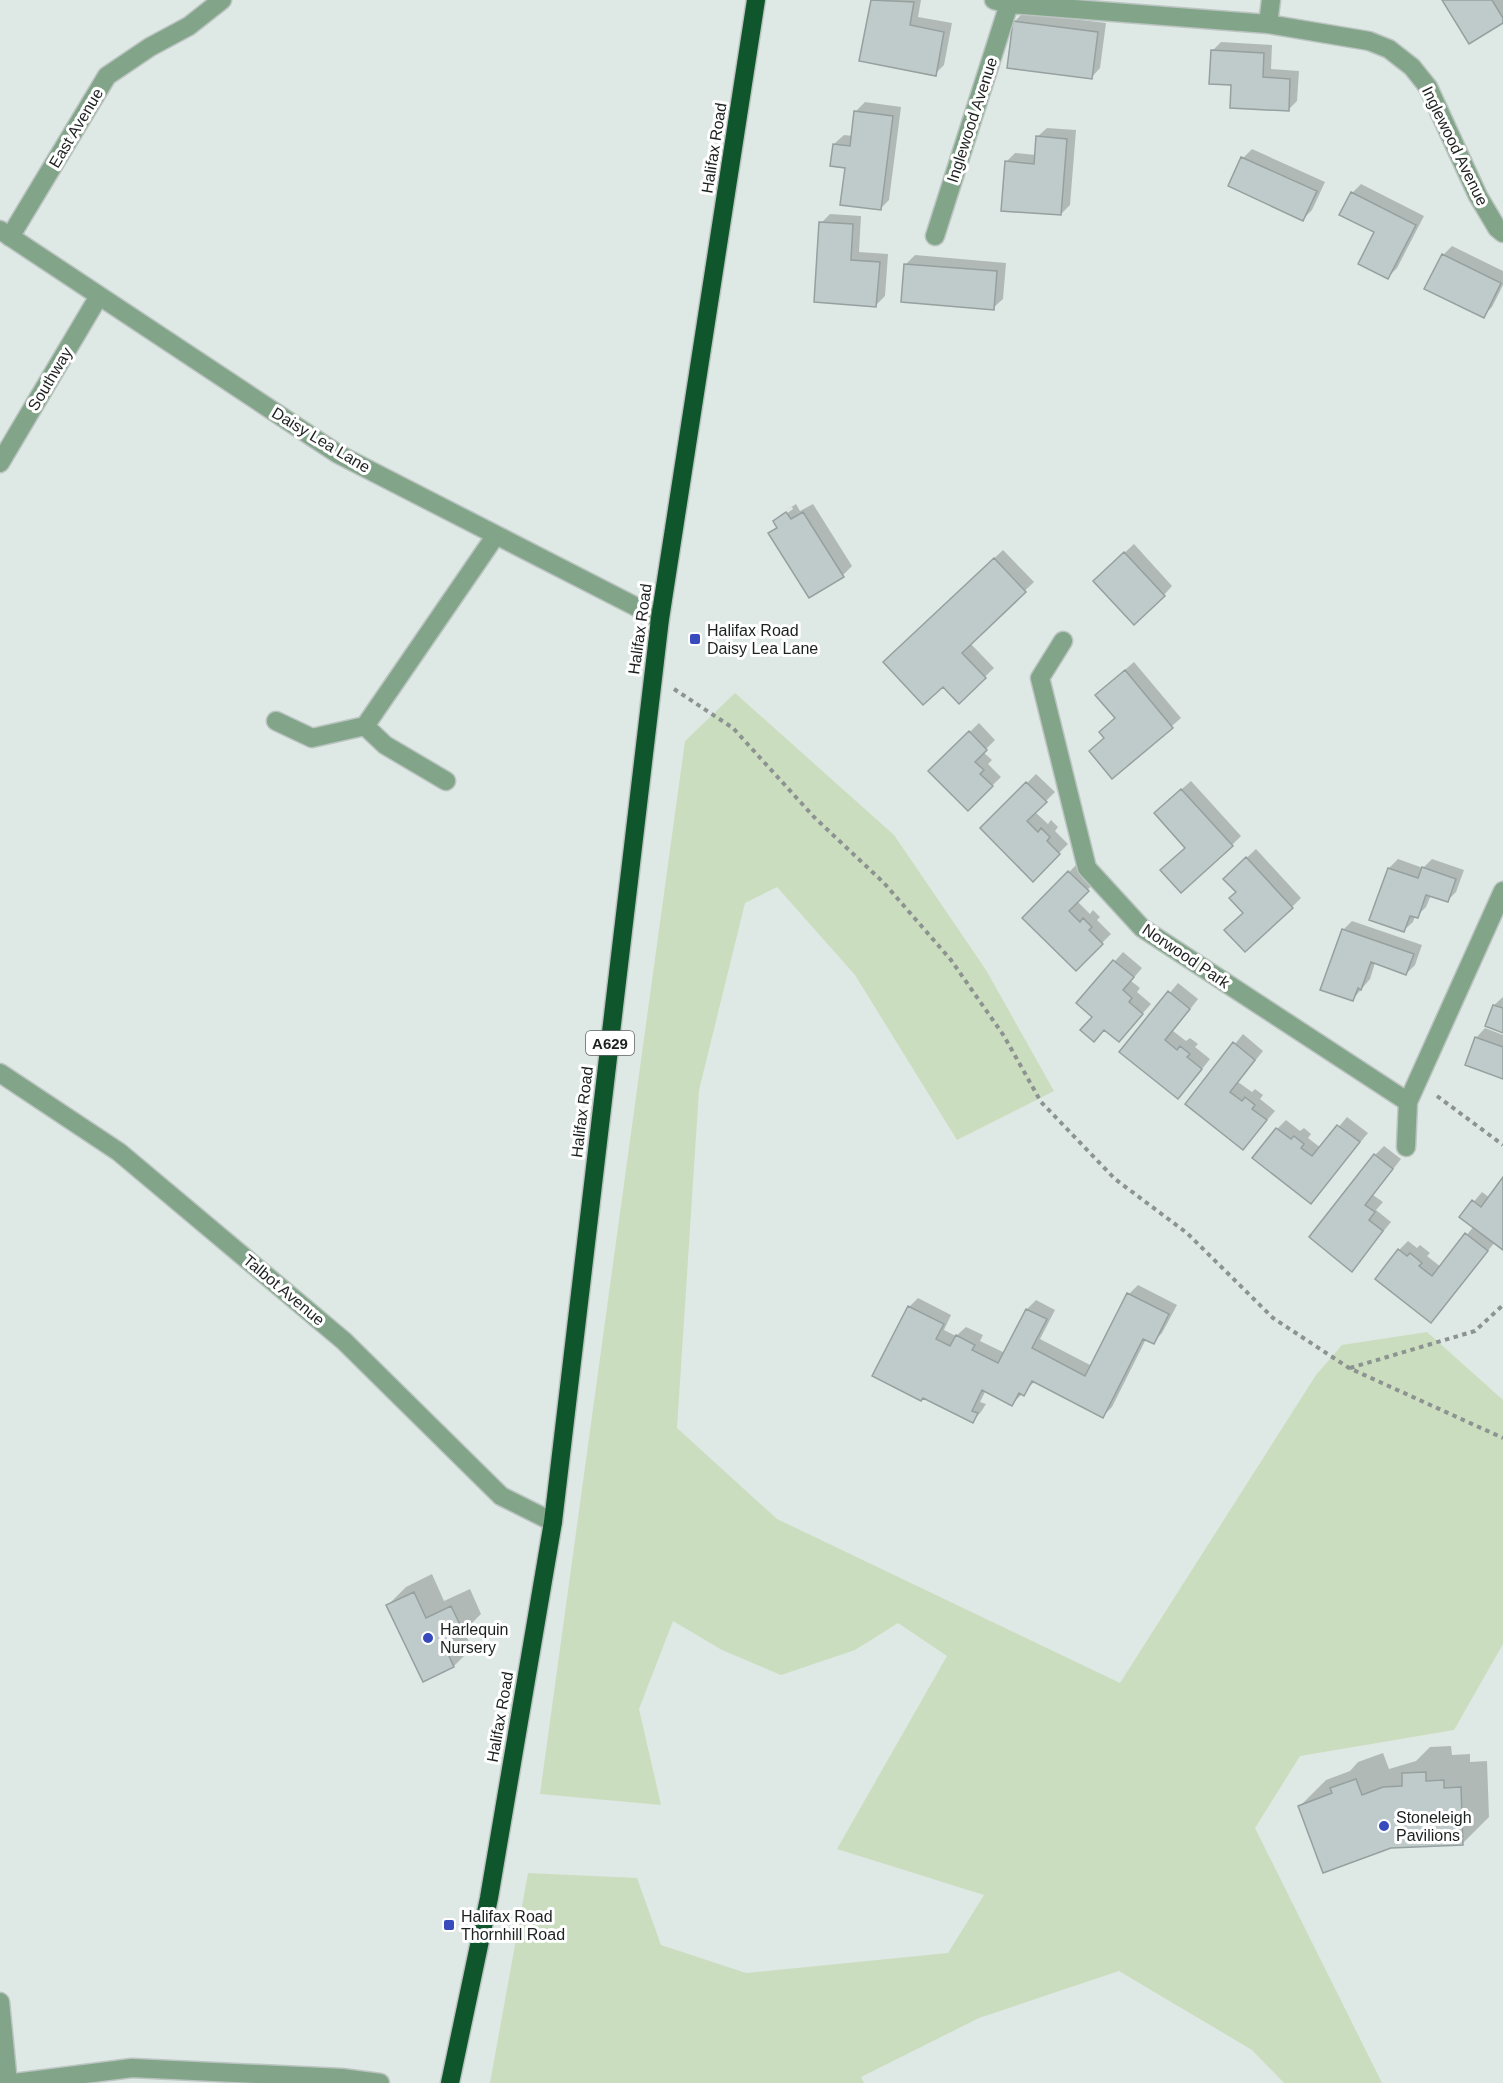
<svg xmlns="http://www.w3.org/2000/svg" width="1503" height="2083" font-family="Helvetica,sans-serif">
	<rect width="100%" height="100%" fill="#dee8e4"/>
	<!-- green -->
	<path fill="#cbddbf" d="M735 693 894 835 986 970 1054 1091 957 1140 855 975 777 887 745 903 699 1090 677 1428 777 1519 1120 1683 1316 1375 1342 1345 1427 1332 1503 1400V1644L1454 1730 1300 1756 1255 1828 1382 2083H1284L1252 2050 1119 1971 979 2018 861 2077 864 2083H490L528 1873 637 1878 661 1945 746 1973 948 1953 984 1895 837 1849 947 1656 898 1623 855 1650 781 1675 722 1650 673 1621 639 1709 661 1805 540 1794 685 741Z"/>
	<!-- shadow -->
	<path fill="#0003" d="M872 0H921L918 17 952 23 944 65 935 74 860 59Z
		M1444 0H1503V21Z
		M1023 13 1106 23 1100 68 1091 78 1014 22Z
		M1221 42 1272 45 1271 69 1299 71 1297 101 1288 110 1233 84 1212 51Z
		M865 102 901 107 889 200 880 209 847 167 834 144 844 135 853 136 856 111Z
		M1047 128 1076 130 1070 205 1061 214 1006 162 1015 153 1036 155 1037 137Z
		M1252 149 1325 182 1312 210 1303 219 1243 158Z
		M1361 184 1424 216 1397 268 1388 277 1376 232 1352 193Z
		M830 214 861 216 859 252 888 254 885 296 876 305 821 223Z
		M1452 246 1503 271V285L1492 307 1483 316 1443 255Z
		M915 255 1006 263 1003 299 993 308 906 264Z
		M796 504 800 511 813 504 852 566 843 575 810 596 770 534 777 526 775 521 783 513V516L793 509 792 507 784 512Z
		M1134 544 1172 586 1164 595 1104 572Z
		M1003 550 1034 582 970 643 994 668 959 702 943 684 894 653Z
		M1134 662 1181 718 1113 777 1105 737 1117 717 1106 686Z
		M979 723 995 740 983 752 992 760 988 764 1001 777 968 809 930 771Z
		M1036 774 1055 792 1035 812 1048 824 1051 820 1058 827 1055 831 1068 844 1033 879 982 828Z
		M1191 781 1241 836 1232 845 1187 847 1165 804Z
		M1256 849 1301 898 1292 907 1244 913 1238 892 1234 870Z
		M1398 859 1423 868 1432 859 1464 870 1456 892 1447 901 1431 895 1426 907 1417 916H1415L1413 922 1403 931 1389 868Z
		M1078 863 1096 881 1077 901 1090 914 1093 910 1100 917 1097 920 1111 934 1076 969 1024 918Z
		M1352 921 1422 945 1415 965 1406 974 1375 963 1370 979 1353 999 1343 930Z
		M1123 952 1142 968 1131 981 1140 988 1137 992 1151 1004 1127 1031 1105 1029 1078 1003Z
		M1178 983 1198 999 1173 1031 1186 1041 1190 1038 1198 1044 1195 1047 1210 1059 1187 1088 1121 1052Z
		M1503 997V1031L1494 1005Z
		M1485 1028 1503 1035V1077L1476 1038Z
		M1243 1034 1263 1051 1238 1082 1252 1092 1255 1089 1263 1095 1260 1099 1275 1111 1243 1148 1187 1103Z
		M1347 1117 1368 1133 1311 1202 1277 1129 1286 1120 1300 1131 1304 1128 1311 1134 1308 1138 1321 1148Z
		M1384 1146 1401 1159 1373 1195 1383 1202 1376 1210 1391 1222 1352 1270 1375 1155Z
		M1503 1180V1248L1495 1242 1431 1321 1399 1250 1408 1241 1417 1248 1420 1245 1430 1253 1427 1256 1441 1267 1474 1226 1461 1217 1482 1192 1490 1198Z
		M1138 1285 1177 1305 1162 1333 1153 1342 1146 1339 1112 1407 1103 1416 1035 1381 1012 1404 986 1390 980 1402 986 1404 981 1412 972 1421 909 1307 918 1298 951 1315 944 1330 956 1336 966 1327 983 1335 980 1341 1005 1353 1027 1309 1036 1300 1055 1310 1040 1339 1092 1366 1129 1294Z
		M432 1574 444 1601 470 1589 481 1614 464 1631 472 1648 454 1666 388 1605 406 1587Z
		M1451 1746 1452 1755 1470 1754V1762L1487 1761 1489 1817 1462 1844 1300 1806 1326 1780 1350 1771 1358 1762 1383 1753 1389 1769 1416 1761 1430 1747Z"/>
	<!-- building -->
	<path fill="#bfcbca" stroke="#95a09f" stroke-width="1.5" d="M871 0 914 2 910 25 944 32 936 76 859 61Z
		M1442 0H1492L1503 18V23L1469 44Z
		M1013 21 1098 32 1092 79 1007 68Z
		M1211 50 1264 53 1263 77 1290 79 1289 111 1230 108 1231 85 1209 84Z
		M854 111 893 116 881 210 840 205 845 168 830 166 833 144 850 146Z
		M1036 136 1067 139 1061 215 1001 211 1005 161 1034 164Z
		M1241 157 1317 191 1303 221 1228 186Z
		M1351 192 1416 225 1388 279 1358 264 1374 232 1339 215Z
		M819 222 853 224 851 260 880 262 876 307 814 302Z
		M1442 254 1501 283 1484 318 1424 289Z
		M904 264 997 271 994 310 901 302Z
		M786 512 791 519 803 512 844 577 809 598 768 533 777 528 773 521Z
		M1124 552 1165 596 1134 625 1093 581Z
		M994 558 1026 592 962 653 986 678 959 704 943 687 923 705 883 662Z
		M1125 670 1173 728 1112 779 1089 751 1104 738 1099 732 1115 718 1095 695Z
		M969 731 987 750 975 762 984 770 980 774 993 786 968 811 928 771Z
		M1026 782 1047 802 1027 821 1038 832 1041 828 1050 837 1047 841 1060 854 1033 882 980 828Z
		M1181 789 1233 846 1181 893 1160 870 1185 848 1154 813Z
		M1246 857 1293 908 1245 952 1224 930 1243 913 1229 898 1236 892 1223 879Z
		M1422 867 1456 879 1448 902 1426 895 1418 918 1410 916 1404 932 1369 920 1388 868 1418 878Z
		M1068 871 1089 891 1069 911 1080 922 1083 918 1092 927 1089 930 1103 944 1076 971 1022 918Z
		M1342 929 1414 954 1406 975 1371 962 1361 990 1358 988 1353 1001 1320 990Z
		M1113 960 1134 977 1123 990 1132 998 1129 1002 1143 1014 1119 1042 1104 1030 1094 1042 1080 1030 1092 1017 1076 1003Z
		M1168 991 1190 1009 1165 1040 1177 1050 1180 1046 1190 1054 1187 1057 1202 1069 1178 1099 1119 1052Z
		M1493 1005 1503 1008V1033L1485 1026Z
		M1475 1037 1503 1047V1079L1465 1065Z
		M1233 1042 1255 1060 1230 1092 1242 1101 1245 1097 1255 1105 1252 1109 1267 1120 1243 1150 1185 1104Z
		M1337 1125 1360 1142 1311 1204 1252 1158 1276 1128 1291 1139 1294 1136 1304 1144 1301 1148 1312 1156Z
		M1374 1154 1393 1169 1365 1205 1375 1212 1369 1220 1383 1231 1352 1272 1309 1237Z
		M1503 1177V1250L1459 1217 1472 1200 1481 1207Z
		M1465 1233 1488 1251 1431 1323 1375 1279 1398 1249 1407 1256 1410 1253 1422 1263 1419 1266 1432 1276Z
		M1127 1293 1169 1314 1154 1344 1143 1339 1103 1418 1032 1381 1024 1396 1019 1393 1012 1406 982 1390 972 1411 978 1413 973 1423 923 1398 921 1401 872 1376 908 1306 944 1324 936 1339 950 1346 956 1335 975 1345 972 1350 998 1363 1026 1309 1047 1319 1032 1348 1085 1376Z
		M414 1592 426 1618 451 1606 464 1633 443 1643 454 1667 423 1682 386 1605Z
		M1426 1772V1781L1444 1780V1788L1461 1787 1463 1845 1391 1848 1323 1873 1298 1806 1332 1793 1330 1788 1356 1779 1362 1795 1383 1787 1402 1786V1773Z"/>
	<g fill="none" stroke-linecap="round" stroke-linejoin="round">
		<defs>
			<path id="minor" d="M994 0 1009 4 1268 24 1369 41 1389 49 1412 67 1428 87 1478 196 1497 228 1503 233
				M1268 24 1271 0
				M0 230 338 454 660 619
				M935 236 1009 4
				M10 237 107 76 150 47 189 26 222 0
				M0 463 99 296
				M1063 641 1040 678 1087 868 1142 928 1408 1102 1503 891
				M276 721 312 738 365 726
				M446 781 385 745 365 726 496 535
				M0 1073 119 1152 344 1341 501 1496 553 1522
				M1406 1147 1408 1102
				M0 2002 8 2083
				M14 2083 132 2068 342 2078 380 2083"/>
			<path id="highway" d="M450 2083 489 1898 553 1522 660 619 756 0"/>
		</defs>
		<!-- minor casing -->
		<use href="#minor" stroke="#bbc4c1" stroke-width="21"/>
		<!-- highway casing -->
		<use href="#highway" stroke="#bbc4c1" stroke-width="21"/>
		<!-- path -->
		<path stroke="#8c9391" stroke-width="4" stroke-dasharray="4.5 4.5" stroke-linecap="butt" d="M674 689 733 728 814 817 884 883 951 960 1004 1036 1041 1102 1115 1179 1187 1233 1273 1318 1349 1368 1503 1438
			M1437 1096 1503 1145
			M1350 1368 1475 1331 1503 1305"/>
		<!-- minor -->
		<use href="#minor" stroke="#82a58a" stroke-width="18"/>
		<!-- highway -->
		<use href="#highway" stroke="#0f562c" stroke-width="18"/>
	</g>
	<!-- markers -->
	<g fill="#374bbd" stroke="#fff" stroke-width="2">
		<rect x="689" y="633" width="12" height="12" rx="3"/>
		<circle cx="428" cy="1638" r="6"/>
		<circle cx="1384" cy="1826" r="6"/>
		<rect x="443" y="1919" width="12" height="12" rx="3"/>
	</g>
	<g text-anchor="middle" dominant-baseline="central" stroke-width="6" stroke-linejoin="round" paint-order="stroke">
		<!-- shield labels -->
		<rect fill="#fff" stroke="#616463" stroke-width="1.5" x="586" y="1031" width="48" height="24" rx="4.5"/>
		<g font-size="15" font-weight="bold" fill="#1d2120">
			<text x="610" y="1043">A629</text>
		</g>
		<!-- street labels -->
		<g font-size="16" fill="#1d2120" stroke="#fff">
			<text transform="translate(972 120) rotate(-72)">Inglewood Avenue</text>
			<text transform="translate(76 128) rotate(-59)">East Avenue</text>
			<text transform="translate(1455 146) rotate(64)">Inglewood Avenue</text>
			<text transform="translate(714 148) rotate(-81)">Halifax Road</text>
			<text transform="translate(50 379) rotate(-59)">Southway</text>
			<text transform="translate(321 440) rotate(31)">Daisy Lea Lane</text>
			<text transform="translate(640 629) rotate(-82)">Halifax Road</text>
			<text transform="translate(1186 956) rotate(34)">Norwood Park</text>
			<text transform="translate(582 1112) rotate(-83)">Halifax Road</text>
			<text transform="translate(284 1290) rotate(40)">Talbot Avenue</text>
			<text transform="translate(500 1717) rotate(-80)">Halifax Road</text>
		</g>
		<!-- poi labels -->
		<g font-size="16" fill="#1d2120" stroke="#fff" text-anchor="start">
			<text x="707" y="630">Halifax Road<tspan x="707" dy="18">Daisy Lea Lane</tspan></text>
			<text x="440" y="1629">Harlequin<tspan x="440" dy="18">Nursery</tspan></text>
			<text x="1396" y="1817">Stoneleigh<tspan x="1396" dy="18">Pavilions</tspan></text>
			<text x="461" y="1916">Halifax Road<tspan x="461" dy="18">Thornhill Road</tspan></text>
		</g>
	</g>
</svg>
